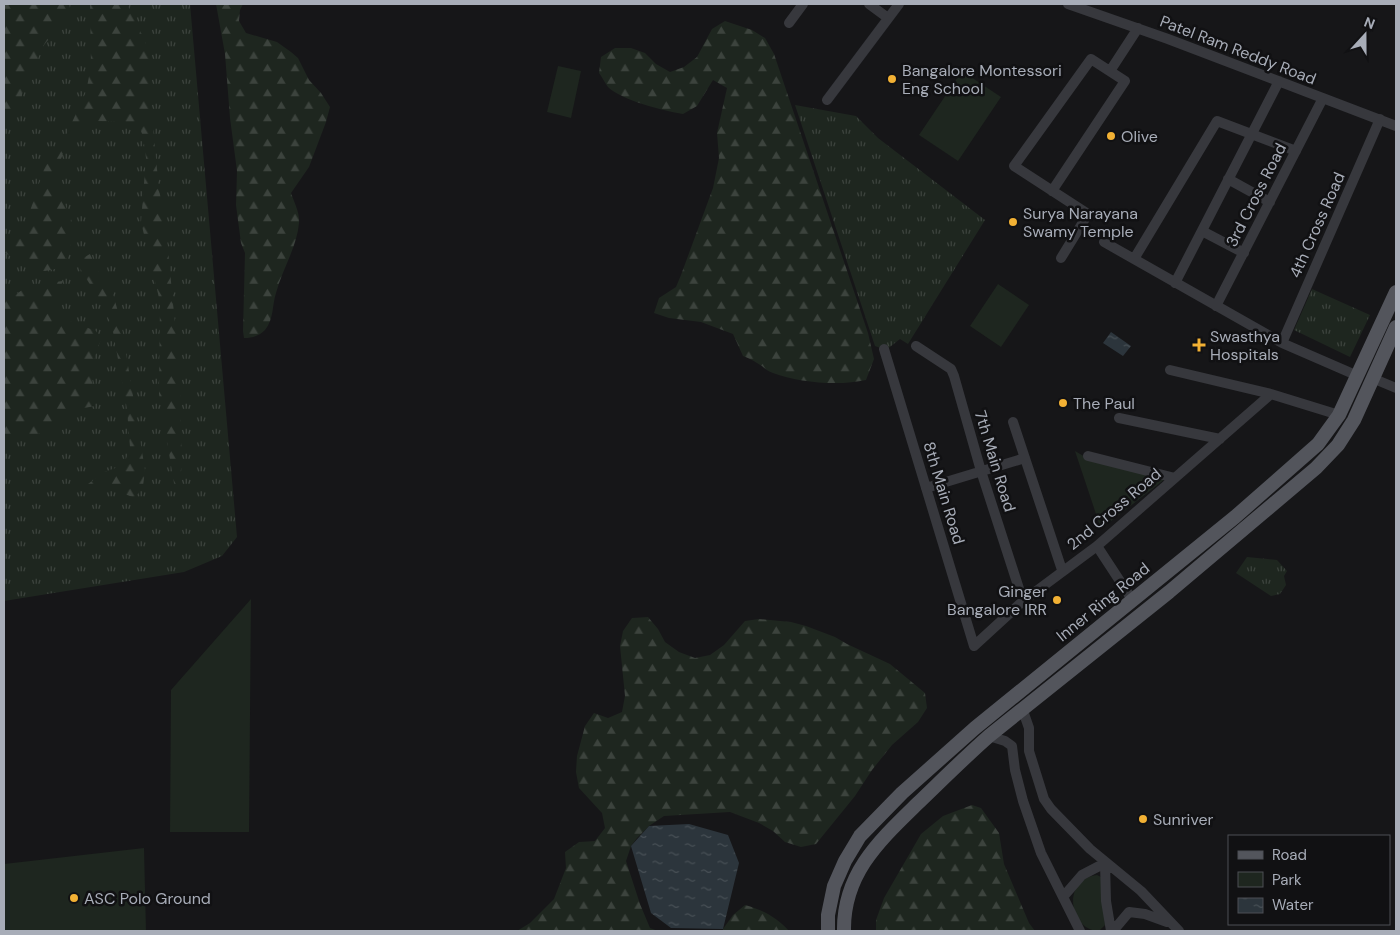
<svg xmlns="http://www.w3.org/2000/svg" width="1400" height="935" font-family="'DM Sans',sans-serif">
	<defs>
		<pattern id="grass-tufts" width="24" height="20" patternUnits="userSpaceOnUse" patternTransform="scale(1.25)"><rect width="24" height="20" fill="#1e261f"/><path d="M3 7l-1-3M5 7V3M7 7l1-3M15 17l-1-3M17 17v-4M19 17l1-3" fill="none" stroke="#3c433d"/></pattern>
		<pattern id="forest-firs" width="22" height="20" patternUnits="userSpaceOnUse" patternTransform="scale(1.25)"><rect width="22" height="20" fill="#1e261f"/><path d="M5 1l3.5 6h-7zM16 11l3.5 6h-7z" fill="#3c433d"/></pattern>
		<pattern id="water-ripples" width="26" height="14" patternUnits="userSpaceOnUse" patternTransform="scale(1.25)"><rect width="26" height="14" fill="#2c353c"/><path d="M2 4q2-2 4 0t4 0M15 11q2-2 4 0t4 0" fill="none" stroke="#485056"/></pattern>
	</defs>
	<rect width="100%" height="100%" fill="#161618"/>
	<!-- grass -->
	<path fill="url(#grass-tufts)" d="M4 4H190L237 537 222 556 184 572 4 601Z
		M795 105 856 116 878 138 985 220 908 344 900 339 886 350 875 346Z
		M1312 289 1370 315 1350 357 1294 330Z
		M1247 557 1277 560 1287 571 1284 576 1286 585 1280 594 1271 596 1236 573Z"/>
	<!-- forest -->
	<path fill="url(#forest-firs)" d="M4 4H69L71 12 44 45 14 112 4 117Z
		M90 4H127L145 41 149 56 152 117 159 190 165 218 180 377 182 468 175 489 159 394 160 302 141 222 146 158 143 136 138 124 125 122 92 121 79 127 69 138 56 172V182L75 229 66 261 60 268 45 271 30 270 4 252V238L18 234 28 217 46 163 62 144 86 92 91 66Z
		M216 4H243L240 10 239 21 246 33 277 42 291 52 298 58 309 80 321 93 330 107 326 122 309 167 291 193C294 202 300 213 299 223 297 247 282 270 276 293 272 305 274 319 265 330 259 336 252 338 244 338L243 331 245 253 241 243 236 205 237 171 230 118 225 54Z
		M725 21 752 30 765 38 774 54 868 333 874 359 866 380C840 386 799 383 773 373 767 371 763 366 757 363 753 360 748 358 743 356L733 334 701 322 669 318 654 313 659 298 676 287 681 275 713 188 719 158 717 133 727 88 713 80 697 106 683 114C664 111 621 100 608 87 605 83 602 77 599 73L601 57 615 48H631L645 53 656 64 670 72 684 67 697 57 712 29Z
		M90 254 99 273 110 284 121 322 145 470 143 486 135 498 117 491 88 484 104 472 124 465 130 447 127 409 112 326 101 302 76 262Z
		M63 281 51 307 56 316 96 331 101 339 91 367 95 406 73 410 43 433 4 440V302L30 285Z
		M648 617 658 629 665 642 679 652 695 658 710 655 724 645 745 621 759 619 791 622 806 626 835 637 847 644 890 664 925 693 927 708 918 722 892 745 872 770 855 796 816 844 801 847 785 842 773 831 759 823 730 812 664 816 649 826 637 838 631 846 626 861 640 904 650 928 658 931H517L530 923 554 899 566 868 565 852 579 842 595 841 605 828 602 813 579 788 576 772 577 756 585 726 594 713 608 718 622 712 625 696 620 646 623 631 632 618Z
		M972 805 981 808 999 833 1004 864 1029 923 1035 931H876V920L884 898 921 834 943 816Z
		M745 905C763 910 776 917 789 931H724L723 929 733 915Z"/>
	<!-- green -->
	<path fill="#1e261f" d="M558 66 581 71 571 118 547 112Z
		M962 71 1001 97 958 161 919 135Z
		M998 284 1029 305 1001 347 970 326Z
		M1075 451 1087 458 1165 479 1101 529Z
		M251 599 249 832H170L171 690Z
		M144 848 146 931H4V864Z
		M1097 875 1101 877 1105 925 1099 931C1070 931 1060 880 1097 875Z"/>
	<!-- water -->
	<path fill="url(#water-ripples)" d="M1111 332 1131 346 1123 356 1103 343Z
		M689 824 728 835 739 863 723 929 671 928 651 913 631 846 649 826Z"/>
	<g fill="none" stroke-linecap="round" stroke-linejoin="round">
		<!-- minor -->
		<path stroke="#37383d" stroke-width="10" d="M869 4 888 18
			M1068 4 1168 39 1396 126
			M789 23 803 4
			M1110 71 1138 28
			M827 100 899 4
			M1228 179 1270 202
			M1052 191 1125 81 1091 59 1014 166 1088 214 1061 258
			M1202 231 1244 253
			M1104 242 1282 343 1358 376
			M1134 259 1217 121 1296 151
			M1175 283 1279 81
			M1216 306 1323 98
			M1282 343 1380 119
			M916 346 951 369 954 376 981 471 1023 601
			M884 349 974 646 1023 601 1097 546 1271 394
			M1170 370 1271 394 1339 415
			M1372 378 1396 388
			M1119 418 1220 439
			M1013 422 1062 570
			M1088 456 1175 478
			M926 488 1025 458
			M1097 546 1133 601
			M1022 708 1029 728V751L1044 799 1051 809 1090 849 1141 891 1179 931
			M989 736 1005 741 1012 746 1015 770 1023 801 1041 853 1080 931
			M1063 897 1082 875 1105 863 1106 901 1111 931
			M1113 931 1129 912 1145 914 1167 922"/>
		<!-- major -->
		<path stroke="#53555c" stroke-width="14" d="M828 931V915L834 886 845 861 860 836 902 793 975 728 1235 517 1318 444 1339 415 1396 292
			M844 931C843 874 879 841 917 804 941 781 964 758 989 736L1169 592 1316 468 1338 445 1354 420 1396 327"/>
	</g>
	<!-- markers -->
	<g fill="#f2b134" stroke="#111113" stroke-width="2">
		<circle cx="892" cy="79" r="5"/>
		<circle cx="1111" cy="136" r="5"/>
		<circle cx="1013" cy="222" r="5"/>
		<path d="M1196.5 337.5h5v5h5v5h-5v5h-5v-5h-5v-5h5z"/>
		<circle cx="1063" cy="403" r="5"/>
		<circle cx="1057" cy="600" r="5"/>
		<circle cx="1143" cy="819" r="5"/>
		<circle cx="74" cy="898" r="5"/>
	</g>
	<g text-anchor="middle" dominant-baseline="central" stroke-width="5" stroke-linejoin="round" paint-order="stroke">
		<!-- street labels -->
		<g font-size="16" fill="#a8adb8" stroke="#111113">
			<text transform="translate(1238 50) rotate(21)">Patel Ram Reddy Road</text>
			<text transform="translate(1256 195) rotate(-63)">3rd Cross Road</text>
			<text transform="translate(1317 225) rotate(-66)">4th Cross Road</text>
			<text transform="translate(995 461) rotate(73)">7th Main Road</text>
			<text transform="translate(944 493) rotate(73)">8th Main Road</text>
			<text transform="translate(1114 509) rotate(-40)">2nd Cross Road</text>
			<text transform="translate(1103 602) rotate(-39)">Inner Ring Road</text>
		</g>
		<!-- poi labels -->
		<g font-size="16" fill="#a8adb8" stroke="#111113" text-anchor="start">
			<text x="902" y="70">Bangalore Montessori<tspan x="902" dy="18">Eng School</tspan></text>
			<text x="1121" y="136">Olive</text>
			<text x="1023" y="213">Surya Narayana<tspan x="1023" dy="18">Swamy Temple</tspan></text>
			<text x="1210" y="336">Swasthya<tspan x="1210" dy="18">Hospitals</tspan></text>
			<text x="1073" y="403">The Paul</text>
			<text x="1047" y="591" text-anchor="end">Ginger<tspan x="1047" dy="18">Bangalore IRR</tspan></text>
			<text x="1153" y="819">Sunriver</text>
			<text x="84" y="898">ASC Polo Ground</text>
		</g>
	</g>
	<!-- border -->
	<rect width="1400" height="935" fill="none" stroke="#a8adb8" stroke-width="10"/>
	<!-- legend -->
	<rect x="1228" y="835" width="162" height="90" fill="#111113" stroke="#4d4f55"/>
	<rect x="1238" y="851" width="25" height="8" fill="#53555c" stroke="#4d4f55"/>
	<text x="1272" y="860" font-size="15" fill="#a8adb8">Road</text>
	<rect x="1238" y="872" width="25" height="15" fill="#1e261f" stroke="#4d4f55"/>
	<text x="1272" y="885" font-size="15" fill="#a8adb8">Park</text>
	<rect x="1238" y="898" width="25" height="15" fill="url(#water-ripples)" stroke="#4d4f55"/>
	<text x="1272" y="910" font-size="15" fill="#a8adb8">Water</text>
	<!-- north arrow -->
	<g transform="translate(1365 35) rotate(21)" stroke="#111113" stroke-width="4" paint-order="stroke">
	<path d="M0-4L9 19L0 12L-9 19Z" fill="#a8adb8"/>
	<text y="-8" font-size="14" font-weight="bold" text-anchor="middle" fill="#a8adb8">N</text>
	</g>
</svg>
